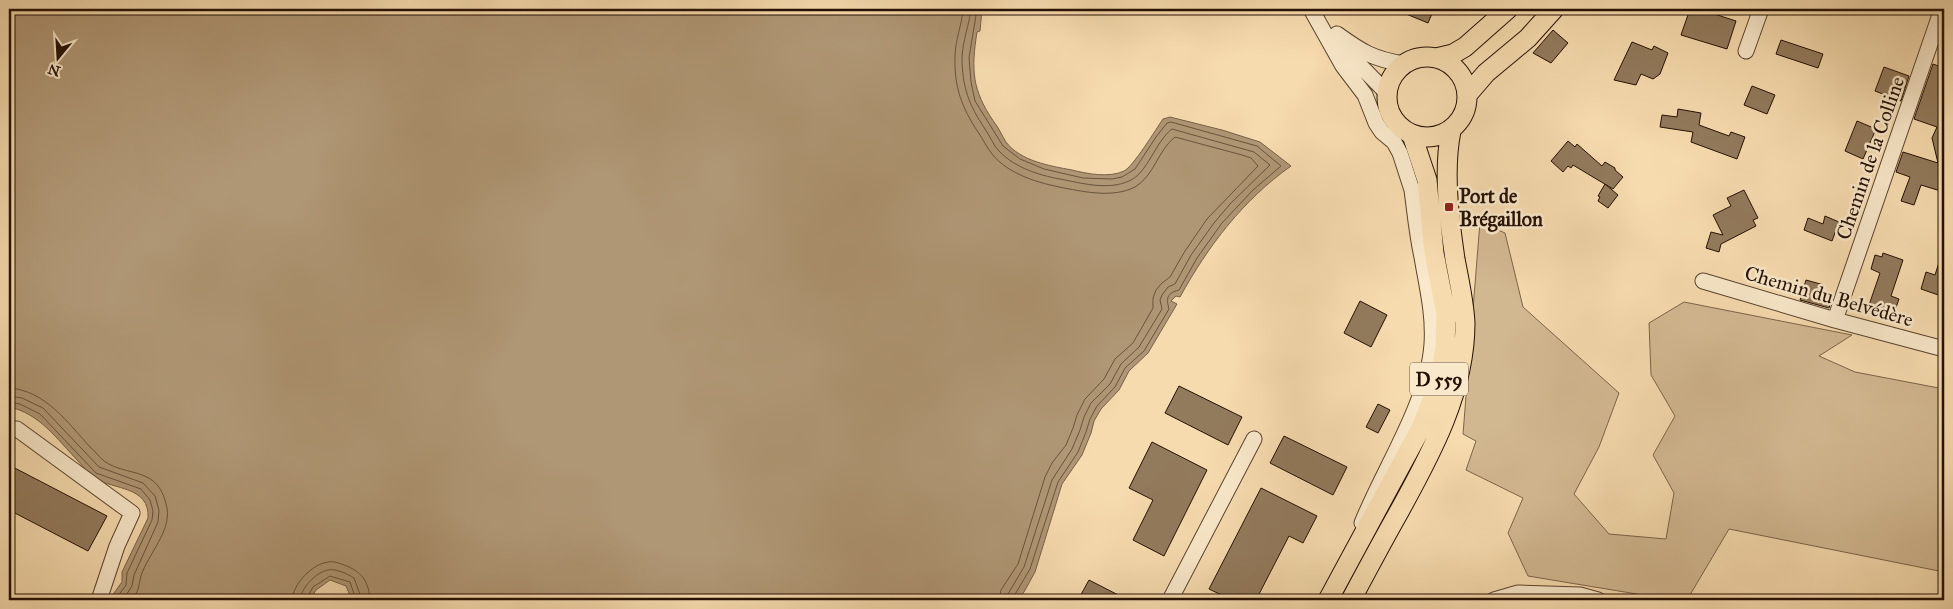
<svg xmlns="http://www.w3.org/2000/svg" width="1953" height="609" font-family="'IM FELL Great Primer',serif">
	<rect width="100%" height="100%" fill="#f6dbae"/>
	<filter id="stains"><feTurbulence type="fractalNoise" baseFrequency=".004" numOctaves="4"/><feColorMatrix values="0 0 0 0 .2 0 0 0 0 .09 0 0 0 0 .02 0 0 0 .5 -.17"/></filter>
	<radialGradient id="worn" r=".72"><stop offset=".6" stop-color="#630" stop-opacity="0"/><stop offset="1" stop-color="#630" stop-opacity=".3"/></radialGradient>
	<!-- green -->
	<path fill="#d2b891" stroke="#7c644a" d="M1480 222 1505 233 1523 307 1619 393 1599 447 1574 494 1609 534 1666 539 1674 493 1653 455 1675 416 1651 375 1649 323 1684 302 1852 335 1819 356 1855 372 1944 389V572L1729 529 1687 600H1673L1528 576 1508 533 1523 498 1466 470 1476 441 1463 434Z"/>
	<!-- water -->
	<path fill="#af9674" stroke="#786047" d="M9 9H982L980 31 977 32C971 70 972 90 994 122 999 128 1002 136 1006 142 1020 161 1050 166 1072 170 1088 174 1109 178 1124 171 1133 167 1156 129 1163 119L1170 117 1222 130 1260 142 1291 166C1243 200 1208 246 1180 297L1176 296 1171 301 1177 304 1148 353 1129 371 1119 390 1101 409 1094 421 1091 433 1082 455 1062 484 1035 572 1024 592 1017 600H352L346 586 330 580 316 590 310 600H109L122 582V572L148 518C150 486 114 490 94 478 88 474 83 466 78 461 57 439 39 413 9 407Z"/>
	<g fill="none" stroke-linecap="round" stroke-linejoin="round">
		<!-- shore -->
		<path stroke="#6a533c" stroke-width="1" d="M963 9C962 25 955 40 955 57 954 87 962 108 978 132 983 139 987 148 992 154 1009 175 1039 183 1064 188 1086 192 1113 198 1135 187 1154 176 1158 150 1175 137L1242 155 1251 158 1258 166 1207 219 1185 251 1170 277 1162 283 1156 290 1153 298V308L1133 343 1115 359 1104 379 1085 399 1077 415 1073 428 1066 445 1052 463 1045 477 1018 564 1001 590 999 600
			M971 9C969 25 963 40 962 57 962 87 969 105 985 129 990 136 993 145 999 151 1016 169 1042 176 1065 180 1085 184 1109 190 1129 181 1148 173 1155 142 1172 129L1254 152 1270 165 1230 204 1214 223 1191 255 1175 284 1168 287 1162 295 1160 300 1162 309 1139 347 1121 364 1110 384 1091 403 1084 417 1080 430 1072 449 1052 480 1024 567 1008 594 1007 600
			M977 9 969 58 971 82 975 101 1003 146 1020 159 1044 169 1083 178 1112 179 1122 177 1135 169 1156 137 1167 123 1171 122 1257 146 1281 166 1253 190 1222 223 1197 258 1179 290C1167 293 1166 298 1169 309L1144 351 1125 368 1115 387 1097 406 1090 419 1086 432 1078 452 1058 482 1030 569 1014 596 1013 600
			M9 388C45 390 68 423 90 447 95 451 99 457 104 461 128 478 159 465 167 508 171 532 148 554 141 576 138 587 140 589 132 600
			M9 396 22 398 43 408 99 467 143 483 155 496 159 510 158 522 134 575 132 586 123 600
			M9 402 20 404 40 414 96 473 141 489 150 500 153 511 152 520 127 573 126 585 115 600
			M292 600C293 584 312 564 328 562 334 561 338 563 344 565 361 571 369 581 370 600
			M300 600C301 588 316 572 328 570 335 568 348 574 354 578L362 600
			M306 600 313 587 330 576 350 582 356 600"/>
	</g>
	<!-- building -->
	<path fill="#927a5c" stroke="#251004" d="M1394 9H1434L1428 23Z
		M1690 9H1699L1736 21 1727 49 1681 35Z
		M1553 30 1568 43 1551 63 1533 53Z
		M1781 40 1823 54 1818 68 1776 54Z
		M1632 42 1652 50 1654 46 1668 53 1660 74 1653 79 1641 74 1636 85 1614 80Z
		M1933 64 1944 68V192L1921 185 1914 205 1901 201 1910 177 1896 172 1903 152 1938 163 1932 138 1937 127 1914 119Z
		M1884 67 1909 76 1901 101 1875 91Z
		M1752 86 1775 95 1767 114 1744 105Z
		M1678 109 1701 113 1699 125 1729 136 1731 132 1745 137 1737 159 1691 142 1693 132 1660 127 1662 115 1677 117Z
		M1857 121 1876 129 1863 159 1845 151Z
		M1568 141 1575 147 1577 144 1602 166 1605 162 1615 168V170L1623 177 1613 189 1573 165 1571 168 1568 166 1563 172 1551 161Z
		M1605 184 1618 195 1608 208 1598 201 1600 197 1598 196Z
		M1744 190 1758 218 1753 220 1756 226 1721 244 1719 252 1706 248 1711 232 1723 235 1713 215 1731 206 1727 198Z
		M1825 216 1839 222 1832 241 1804 230 1808 218 1823 224Z
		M1883 253 1903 260 1891 296 1899 299 1893 316 1868 308 1880 273 1871 269 1875 255 1882 257Z
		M1942 253H1944V297L1921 289 1926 272 1935 275Z
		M1806 280 1824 285 1821 293 1833 296 1829 308 1800 300Z
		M1360 301 1387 315 1371 347 1344 333Z
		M1179 386 1242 417 1228 445 1165 413Z
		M1378 404 1390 410 1378 433 1366 427Z
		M1284 436 1347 467 1333 495 1270 463Z
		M1152 442 1207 470 1164 556 1133 540 1153 500 1129 488Z
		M9 465 107 516 88 551 9 510Z
		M1261 488 1317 516 1303 543 1289 536 1256 600H1232L1209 589Z
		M1089 580 1128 600H1078Z"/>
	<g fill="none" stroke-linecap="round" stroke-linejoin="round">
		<defs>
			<path id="minor" d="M1311 9 1343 66 1365 95 1376 123 1382 132 1394 142 1400 153 1412 190C1415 212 1417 235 1422 257 1427 287 1434 314 1432 344 1428 403 1384 468 1362 523
				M1337 34C1362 52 1373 59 1404 64
				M1337 42 1387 93
				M1746 51 1761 9
				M1703 281 1835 320 1944 349
				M1835 320 1942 9
				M9 429H17L132 513 117 546 99 600
				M9 600H10
				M1170 600 1254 439
				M1494 600 1518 593 1580 595 1598 600"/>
			<path id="major" d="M1387 97a40 40 0 1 1 80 0a40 40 0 1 1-80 0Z
				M1436 58 1453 54 1465 47 1508 9
				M1468 94 1486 73 1528 38 1554 9
				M1328 600 1421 428 1437 388 1445 349 1446 314 1434 253 1427 180 1412 135
				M1351 600C1367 570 1383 540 1400 510 1432 452 1465 391 1465 323 1464 302 1459 280 1455 259 1449 218 1443 171 1451 131"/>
		</defs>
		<!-- minor casing -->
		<use href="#minor" stroke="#59432e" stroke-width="17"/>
		<!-- major casing -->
		<use href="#major" stroke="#251004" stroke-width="21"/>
		<!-- minor -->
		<use href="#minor" stroke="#f9e8ca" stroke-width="15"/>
		<!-- major -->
		<use href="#major" stroke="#f6dbae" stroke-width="19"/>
	</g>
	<!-- markers -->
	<rect fill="#8f2418" stroke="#f9e8ca" stroke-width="2" x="1444" y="202" width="10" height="10" rx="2.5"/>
	<g text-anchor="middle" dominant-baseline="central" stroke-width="5" stroke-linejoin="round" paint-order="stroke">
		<!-- shield labels -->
		<rect fill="#f9e8ca" stroke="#65513f" stroke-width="1" x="1410" y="362.5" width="58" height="33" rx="4"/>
		<g font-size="19" font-weight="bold" fill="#251004">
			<text x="1439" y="379">D 559</text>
		</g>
		<!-- street labels -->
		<g font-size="20" fill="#251004" stroke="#f9e8ca">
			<text transform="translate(1870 158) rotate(-71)">Chemin de la Colline</text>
			<text transform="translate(1829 296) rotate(16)">Chemin du Belvédère</text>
		</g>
		<!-- poi labels -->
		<g font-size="20" font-weight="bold" fill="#251004" stroke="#f9e8ca" text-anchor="start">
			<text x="1459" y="196">Port de<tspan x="1459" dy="23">Brégaillon</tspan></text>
		</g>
	</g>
	<!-- margin -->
	<rect width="1953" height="609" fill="none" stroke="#f6dbae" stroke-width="30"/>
	<rect x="10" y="10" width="1933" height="589" fill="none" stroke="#251004" stroke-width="2.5"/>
	<rect x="15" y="15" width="1923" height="579" fill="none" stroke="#251004"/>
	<!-- north arrow -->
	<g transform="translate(58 58) rotate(198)" stroke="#f9e8ca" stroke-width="4" paint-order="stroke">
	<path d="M0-4L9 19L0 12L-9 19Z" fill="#251004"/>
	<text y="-8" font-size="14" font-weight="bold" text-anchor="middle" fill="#251004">N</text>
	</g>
	<rect width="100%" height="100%" filter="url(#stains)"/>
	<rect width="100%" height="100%" fill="url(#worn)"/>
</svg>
